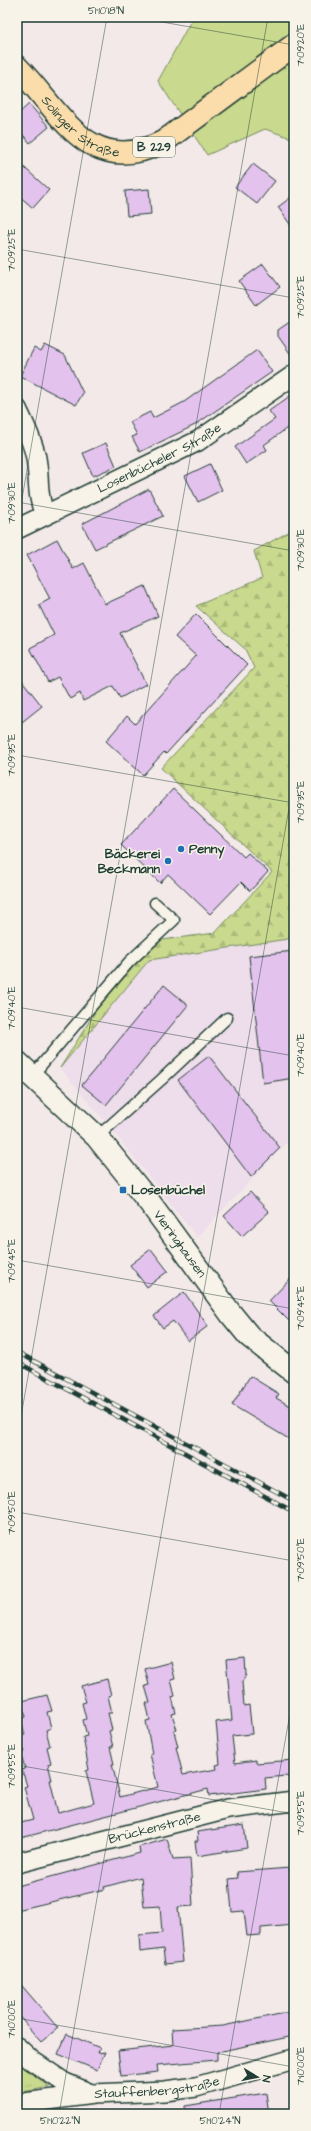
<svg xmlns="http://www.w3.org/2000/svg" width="311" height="2131" font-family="'Architects Daughter',sans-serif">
	<defs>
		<pattern id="grass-tufts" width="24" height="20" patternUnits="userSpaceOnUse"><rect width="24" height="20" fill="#c9d98d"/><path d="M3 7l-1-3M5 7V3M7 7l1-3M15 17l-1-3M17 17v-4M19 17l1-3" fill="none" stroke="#acbb7a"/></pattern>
		<pattern id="forest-firs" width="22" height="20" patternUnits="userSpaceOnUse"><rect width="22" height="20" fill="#c9d98d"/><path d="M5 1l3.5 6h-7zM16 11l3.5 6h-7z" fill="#acbb7a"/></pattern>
	</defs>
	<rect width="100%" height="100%" fill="#f3e9e9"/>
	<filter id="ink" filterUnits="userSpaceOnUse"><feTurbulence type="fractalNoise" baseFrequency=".025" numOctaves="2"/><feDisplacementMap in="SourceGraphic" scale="8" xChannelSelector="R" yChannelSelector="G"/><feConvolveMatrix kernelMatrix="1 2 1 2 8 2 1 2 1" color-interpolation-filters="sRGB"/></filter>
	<g filter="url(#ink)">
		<!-- built -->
		<path fill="#eeddea" d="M294 938V1135L197 1237 104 1120 60 1068 149 960Z"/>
		<!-- grass -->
		<path fill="url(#grass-tufts)" stroke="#748b60" d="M17 2062 50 2087 17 2093Z"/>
		<!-- forest -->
		<path fill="url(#forest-firs)" stroke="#748b60" d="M294 529V938L149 960 60 1068 97 1009 136 964 162 940 215 933 272 872 161 768 254 668 245 649 196 606 262 578 254 551Z"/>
		<!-- park -->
		<path fill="#c9d98d" stroke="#748b60" d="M193 17H294V139L265 129 207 155 158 81Z"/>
		<!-- building -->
		<path fill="#e4c2ee" stroke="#1f3d34" d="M29 104 49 127 30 143 17 128V115Z
			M17 161 49 190 33 208 17 194Z
			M253 164 275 181 257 204 235 187Z
			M149 189 151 214 127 216 125 191Z
			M294 195V230L278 207Z
			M263 264 280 287 256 305 239 281Z
			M294 319V359L278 336V330Z
			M45 345 65 355 83 393 76 405 20 376 34 348 41 352Z
			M257 350 272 372 195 425 140 452 132 437 137 435 130 422 150 412 153 418 184 402Z
			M294 393V423L264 445 267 450 246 464 235 447 275 419 269 411Z
			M106 443 116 466 93 476 83 453Z
			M210 464 222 490 198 502 185 476Z
			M149 489 163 516 95 549 82 524Z
			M57 539 73 569 84 563 105 604 145 586 158 616 120 633 146 684 120 698 113 686 83 701 80 693 70 699 58 677 48 682 30 648 54 635 39 605 50 599 27 555Z
			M196 614 247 665 166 754 164 752 143 775 106 741 127 716 135 724 196 656 175 637Z
			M17 674 42 706 17 726Z
			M173 789 244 857 248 853 268 872 250 891 241 882 210 914 168 874 160 883 121 845Z
			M294 951V1078L263 1083 249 956Z
			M164 985 188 1005 106 1105 82 1085Z
			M209 1056 280 1148 251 1177 178 1080Z
			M250 1192 269 1212 242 1236 224 1216Z
			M151 1249 168 1271 147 1287 130 1265Z
			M294 1275V1326L269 1301Z
			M184 1292 208 1326 188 1341 173 1321 163 1328 154 1316Z
			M250 1376 279 1394 276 1398 294 1408V1442L232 1405Z
			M245 1658 246 1675 242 1682 244 1706 249 1705 252 1734 232 1736 235 1763 256 1760V1763L294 1760V1782L286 1776 265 1778 266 1789 209 1796 208 1789 17 1839V1824L33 1820 24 1787 27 1786 22 1770 25 1769 21 1753 24 1752 20 1736 25 1735 21 1719 26 1717 22 1701 47 1695 52 1711 47 1712 51 1728 46 1730 50 1746 47 1747 51 1763 48 1764 52 1780H50L58 1813 94 1803 86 1771 89 1770 83 1737 87 1736 83 1720 86 1719 82 1703 86 1702 81 1686 107 1679 111 1695 108 1696 112 1713H108L112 1730 109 1731 113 1747H110L114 1764H112L120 1797 158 1787 150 1754H152L146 1721 150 1720 146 1703H150L145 1686 149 1685 145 1669 171 1662 175 1679 171 1680 175 1696 172 1697 176 1713 172 1714 177 1730 174 1731 178 1747H176L183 1775 217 1769 216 1765 220 1764 216 1722 232 1720 226 1660Z
			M244 1825 247 1848 197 1856 195 1841H198L197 1832Z
			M167 1839 173 1859 190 1858 193 1906 178 1907 183 1962 165 1964 163 1949 140 1952 139 1935 162 1933 160 1906 144 1907 141 1877 104 1887 105 1889 17 1910V1886L140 1853 139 1847Z
			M290 1868 294 1925 261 1928V1935L247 1936 244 1911 232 1912 229 1879 238 1878 237 1872Z
			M17 1980 58 2028 41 2042 17 2014Z
			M294 2011V2036L217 2052V2060L157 2065 158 2072 121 2076 118 2051 173 2045 172 2029 223 2026Z
			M67 2034 100 2048 98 2053 105 2052 97 2070 58 2054Z
			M266 2093 269 2114H185V2106Z"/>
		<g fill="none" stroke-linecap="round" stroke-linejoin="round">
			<defs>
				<path id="service" d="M32 1076 129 962 174 920 155 903
					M97 1137 161 1080 227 1018"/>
				<g id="minor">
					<path d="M17 409C24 424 33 441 36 458 40 480 36 493 45 515"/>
					<path id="s1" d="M17 529 198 441 294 375"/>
					<path id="s2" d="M17 1863 228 1809 294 1801"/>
					<path d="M17 2047 31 2060 65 2083 91 2094"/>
					<path id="s3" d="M17 2104 93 2094 165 2091 196 2087 294 2059"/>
				</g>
				<g id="secondary">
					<path id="s4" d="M17 1062 97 1137 150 1203 231 1314 249 1336 294 1372"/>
				</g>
				<g id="primary">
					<path id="s5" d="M17 67C61 111 88 179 163 142L294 45"/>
				</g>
			</defs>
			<!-- service casing -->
			<use href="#service" stroke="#1f3d34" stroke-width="13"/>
			<!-- minor casing -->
			<use href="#minor" stroke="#1f3d34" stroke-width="22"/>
			<!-- secondary casing -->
			<use href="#secondary" stroke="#1f3d34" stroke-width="25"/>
			<!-- primary casing -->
			<use href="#primary" stroke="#1f3d34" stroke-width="25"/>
			<!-- service -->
			<use href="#service" stroke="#f7f3e8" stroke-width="10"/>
			<!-- minor -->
			<use href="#minor" stroke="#f7f3e8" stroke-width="19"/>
			<!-- secondary -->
			<use href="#secondary" stroke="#f7f3e8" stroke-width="22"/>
			<!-- primary -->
			<use href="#primary" stroke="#faddab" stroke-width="22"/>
			<defs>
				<path id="rail" d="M17 1352 294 1501
					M17 1362 294 1512"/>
			</defs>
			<!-- rail casing -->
			<use href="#rail" stroke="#1f3d34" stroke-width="4.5"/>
			<!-- rail -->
			<use href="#rail" stroke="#f7f3e8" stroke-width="3" stroke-dasharray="9" stroke-linecap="butt"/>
		</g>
	</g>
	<!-- ticks -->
	<path fill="none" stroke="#1f3d34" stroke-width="1" stroke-opacity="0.45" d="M133 17 294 45M17 249 294 298M17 502 294 551M17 527 107 17M17 755 294 803M17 1007 294 1056M17 1260 294 1309M17 1439 268 17M17 1512 294 1561M17 1765 294 1814M17 2018 294 2067M59 2114 294 780M219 2114 294 1691"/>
	<!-- markers -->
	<g fill="#1f6fb2" stroke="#f7f3e8" stroke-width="1.5">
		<circle cx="181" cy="849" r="4"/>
		<circle cx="168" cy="861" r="4"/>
		<rect x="119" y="1186" width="8" height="8" rx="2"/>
	</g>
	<g text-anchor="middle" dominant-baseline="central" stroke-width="3" stroke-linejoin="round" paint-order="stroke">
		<!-- shield labels -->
		<rect fill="#f7f3e8" stroke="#60746a" stroke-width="1" x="133" y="137" width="42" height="20" rx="3"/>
		<g font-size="12" font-weight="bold" fill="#1f3d34">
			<text x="154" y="147">B 229</text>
		</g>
		<!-- street labels -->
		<g font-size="13" fill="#1f3d34" stroke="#f7f3e8">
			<text stroke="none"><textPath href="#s5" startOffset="89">Solinger Straße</textPath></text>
			<text stroke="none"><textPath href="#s1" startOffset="159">Losenbücheler Straße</textPath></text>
			<text stroke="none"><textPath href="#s4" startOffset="245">Vieringhausen</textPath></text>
			<text stroke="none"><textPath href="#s2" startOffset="142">Brückenstraße</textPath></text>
			<text stroke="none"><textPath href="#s3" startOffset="141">Stauffenbergstraße</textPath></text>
		</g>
		<!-- poi labels -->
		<g font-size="13" font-weight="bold" fill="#1f3d34" stroke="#f7f3e8" text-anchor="start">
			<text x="189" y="849">Penny</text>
			<text x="160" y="854" text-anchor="end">Bäckerei<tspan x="160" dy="15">Beckmann</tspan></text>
			<text x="131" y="1190">Losenbüchel</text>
		</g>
	</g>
	<!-- margin -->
	<rect width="311" height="2131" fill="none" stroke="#f7f3e8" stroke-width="44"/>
	<!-- north arrow -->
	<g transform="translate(257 2077) rotate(100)" stroke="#f7f3e8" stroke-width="3" paint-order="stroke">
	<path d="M0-3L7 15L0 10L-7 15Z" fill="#1f3d34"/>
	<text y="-6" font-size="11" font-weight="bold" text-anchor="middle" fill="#1f3d34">N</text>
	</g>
	<rect x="22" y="22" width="267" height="2087" fill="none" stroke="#1f3d34" stroke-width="1.5"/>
	<g font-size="10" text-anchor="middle" fill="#1f3d34">
		<text x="106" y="14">51°10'18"N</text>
		<text transform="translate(300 45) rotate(-90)" y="4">7°09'20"E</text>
		<text transform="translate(11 250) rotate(-90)" y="4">7°09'25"E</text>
		<text transform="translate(300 297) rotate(-90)" y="4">7°09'25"E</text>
		<text transform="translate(11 503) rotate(-90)" y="4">7°09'30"E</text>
		<text transform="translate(300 550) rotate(-90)" y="4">7°09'30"E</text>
		<text transform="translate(11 755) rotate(-90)" y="4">7°09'35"E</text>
		<text transform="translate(300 802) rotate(-90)" y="4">7°09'35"E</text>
		<text transform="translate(11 1008) rotate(-90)" y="4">7°09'40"E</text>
		<text transform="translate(300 1055) rotate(-90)" y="4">7°09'40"E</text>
		<text transform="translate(11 1261) rotate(-90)" y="4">7°09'45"E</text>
		<text transform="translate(300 1308) rotate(-90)" y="4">7°09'45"E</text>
		<text transform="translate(11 1513) rotate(-90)" y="4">7°09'50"E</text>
		<text transform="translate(300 1560) rotate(-90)" y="4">7°09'50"E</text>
		<text transform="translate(11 1766) rotate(-90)" y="4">7°09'55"E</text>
		<text transform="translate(300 1813) rotate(-90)" y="4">7°09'55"E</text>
		<text transform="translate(11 2019) rotate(-90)" y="4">7°10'00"E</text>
		<text transform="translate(300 2066) rotate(-90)" y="4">7°10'00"E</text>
		<text x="60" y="2124">51°10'22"N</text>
		<text x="220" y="2124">51°10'24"N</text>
	</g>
</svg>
